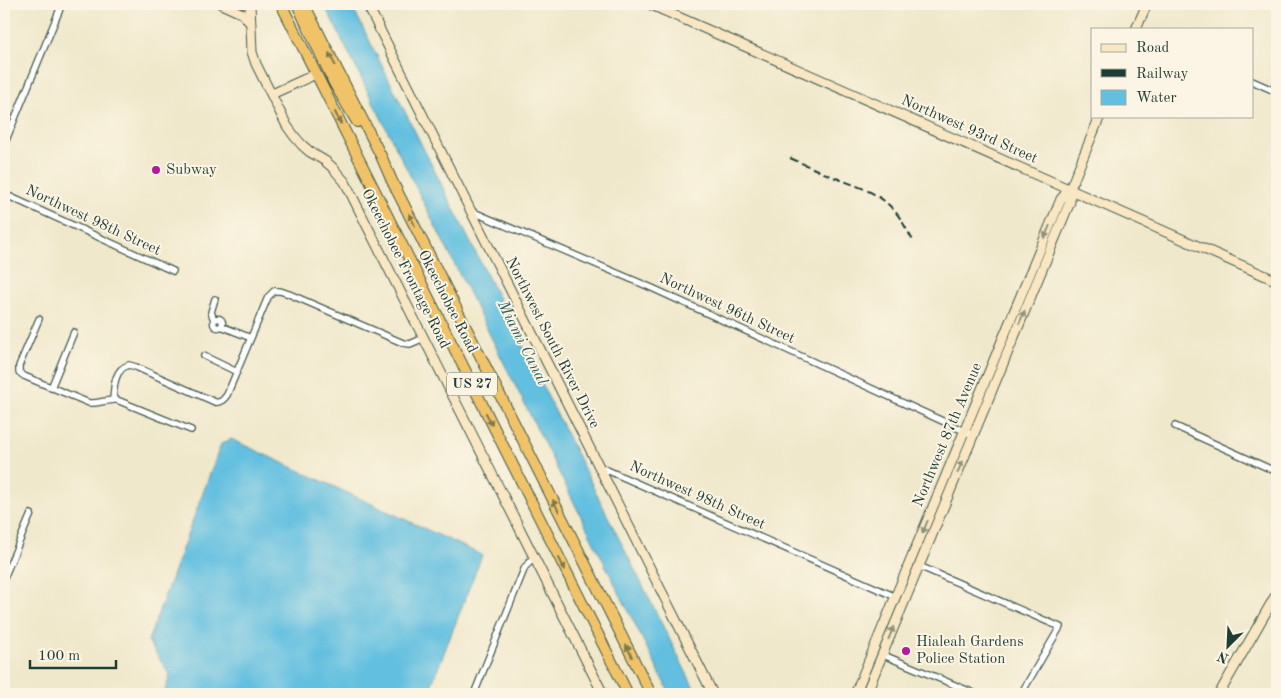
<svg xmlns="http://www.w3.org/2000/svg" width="1281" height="698" font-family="'Old Standard TT',serif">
	<rect width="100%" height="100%" fill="#fcf5e5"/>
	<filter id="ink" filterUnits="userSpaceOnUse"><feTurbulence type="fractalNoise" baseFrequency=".02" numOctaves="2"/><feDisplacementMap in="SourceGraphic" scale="10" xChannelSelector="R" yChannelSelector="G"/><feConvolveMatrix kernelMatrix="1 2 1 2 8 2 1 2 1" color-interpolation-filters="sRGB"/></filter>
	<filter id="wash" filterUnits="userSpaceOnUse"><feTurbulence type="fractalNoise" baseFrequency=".0096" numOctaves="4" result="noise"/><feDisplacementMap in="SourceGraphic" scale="20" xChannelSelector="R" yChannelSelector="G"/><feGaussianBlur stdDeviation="1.12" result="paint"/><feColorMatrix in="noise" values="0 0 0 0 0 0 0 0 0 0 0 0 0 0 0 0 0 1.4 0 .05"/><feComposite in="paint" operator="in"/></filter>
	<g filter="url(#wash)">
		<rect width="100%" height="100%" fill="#f0e8cb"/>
		<!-- water -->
		<path fill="#62bfe0" stroke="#407e8a" d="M324 4H351L697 694H670Z
			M231 439 482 555 428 694H164L170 675 148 641 221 444Z"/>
	</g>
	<g filter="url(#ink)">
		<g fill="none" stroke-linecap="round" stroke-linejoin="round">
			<defs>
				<path id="street" d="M1252 81 1277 92
					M4 145 62 4
					M4 194 173 271
					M471 211 652 288 973 435
					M213.5 323a4.5 4.5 0 1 1 9 0a4.5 4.5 0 1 1-9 0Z
					M39 319 19 366V372L24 376 89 403C99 404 107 399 117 400L191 430
					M214 320 211 312 215 299
					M221 326 251 338
					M204 356 237 372
					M51 388 74 332
					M113 400C114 387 114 369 129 365L136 367 215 402C221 403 224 399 227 395L268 297 274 291H280L289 294 403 343 410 344 424 338
					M1175 426 1277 472
					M600 467 896 597
					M919 566 1060 627 1021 694
					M4 578 31 514
					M881 654 976 694
					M474 694 525 567 534 558"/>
				<path id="secondary" d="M221 4 243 14 251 24
					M250 4 252 52 256 64 287 126 295 137 302 145 310 152 325 161 332 167 345 182 603 694
					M367 4C481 235 598 464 713 694
					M649 4 1277 281
					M1136 29 1147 4
					M272 94 316 74
					M855 694 1061 199 1070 189 1100 116
					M866 694 1070 202V189
					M1219 694 1277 593"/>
				<path id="highway" d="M281 4 628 694
					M297 4 334 83 357 122
					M304 4 381 156 392 181 651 694"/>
			</defs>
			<!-- street casing -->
			<use href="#street" stroke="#3e574b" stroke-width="8"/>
			<!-- secondary casing -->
			<use href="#secondary" stroke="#3e574b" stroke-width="11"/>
			<!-- highway casing -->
			<use href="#highway" stroke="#3e574b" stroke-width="12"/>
			<!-- street -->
			<use href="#street" stroke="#fff" stroke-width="5.5"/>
			<!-- secondary -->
			<use href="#secondary" stroke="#f9e7c3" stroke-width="9"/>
			<!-- highway -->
			<use href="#highway" stroke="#f1c369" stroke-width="10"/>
			<!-- rail -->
			<path stroke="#1f3d34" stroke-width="2" stroke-dasharray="8 4" stroke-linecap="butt" d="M794 4 797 9
				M790 158C806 165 821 172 836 178 858 187 876 191 893 209 902 219 907 231 914 242"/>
		</g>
		<!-- one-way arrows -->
		<defs><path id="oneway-solid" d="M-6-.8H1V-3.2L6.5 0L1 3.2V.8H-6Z" transform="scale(1.25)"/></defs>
		<g fill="#7d794c">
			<use href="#oneway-solid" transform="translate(332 59) rotate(-117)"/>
			<use href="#oneway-solid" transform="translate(338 118) rotate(63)"/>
			<use href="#oneway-solid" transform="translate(412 220) rotate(-117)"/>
			<use href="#oneway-solid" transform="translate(489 419) rotate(63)"/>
			<use href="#oneway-solid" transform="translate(556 506) rotate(-117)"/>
			<use href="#oneway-solid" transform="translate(562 564) rotate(63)"/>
			<use href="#oneway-solid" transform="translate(629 651) rotate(-117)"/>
		</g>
		<g fill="#8c927c">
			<use href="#oneway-solid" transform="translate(1047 232) rotate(113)"/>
			<use href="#oneway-solid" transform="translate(1022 317) rotate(-67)"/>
			<use href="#oneway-solid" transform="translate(960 467) rotate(-68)"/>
			<use href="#oneway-solid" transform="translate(925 527) rotate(113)"/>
			<use href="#oneway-solid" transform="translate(891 633) rotate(-68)"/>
		</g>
	</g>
	<!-- markers -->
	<g fill="#b5179e" stroke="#fcf5e5" stroke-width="2">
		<circle cx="156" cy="170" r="5"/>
		<circle cx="906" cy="651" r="5"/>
	</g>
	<g text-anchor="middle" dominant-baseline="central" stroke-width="4" stroke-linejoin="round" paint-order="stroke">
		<!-- shield labels -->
		<rect fill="#fcf5e5" stroke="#617469" stroke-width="1" x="447" y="372.5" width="50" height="23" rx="4"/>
		<g font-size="14" font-weight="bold" fill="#1f3d34">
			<text x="472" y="384">US 27</text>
		</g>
		<!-- street labels -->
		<g font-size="15" fill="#1f3d34" stroke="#fcf5e5">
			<text transform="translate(969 130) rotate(24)">Northwest 93rd Street</text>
			<text transform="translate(93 221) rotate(25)">Northwest 98th Street</text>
			<text transform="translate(405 269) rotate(63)">Okeechobee Frontage Road</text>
			<text transform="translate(447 302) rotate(63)">Okeechobee Road</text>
			<text transform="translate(727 309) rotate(25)">Northwest 96th Street</text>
			<text transform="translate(552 343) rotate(63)">Northwest South River Drive</text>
			<text transform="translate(948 435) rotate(-67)">Northwest 87th Avenue</text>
			<text transform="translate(697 496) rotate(24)">Northwest 98th Street</text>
		</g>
		<!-- poi labels -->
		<g font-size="15" fill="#1f3d34" stroke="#fcf5e5" text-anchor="start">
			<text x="166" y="170">Subway</text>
			<text x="916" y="642">Hialeah Gardens<tspan x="916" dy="17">Police Station</tspan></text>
		</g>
		<!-- water labels -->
		<g font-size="16" font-style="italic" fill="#305e5f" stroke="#fcf5e5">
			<text transform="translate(522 343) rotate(63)">Miami Canal</text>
		</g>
	</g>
	<!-- margin -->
	<rect width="1281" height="698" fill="none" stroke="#fcf5e5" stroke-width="20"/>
	<!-- legend -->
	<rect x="1091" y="28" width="162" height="90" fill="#fcf5e5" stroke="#a4ab9e"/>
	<rect x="1101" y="44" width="25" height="8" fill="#f9e7c3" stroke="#a4ab9e"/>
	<text x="1136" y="52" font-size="15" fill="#1f3d34">Road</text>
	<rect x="1101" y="69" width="25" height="8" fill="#1f3d34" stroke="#a4ab9e"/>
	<text x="1136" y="78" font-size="15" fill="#1f3d34">Railway</text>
	<rect x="1101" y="90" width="25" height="15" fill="#62bfe0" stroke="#a4ab9e"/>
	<text x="1136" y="102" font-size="15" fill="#1f3d34">Water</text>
	<!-- north arrow -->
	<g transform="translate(1228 646) rotate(204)" stroke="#fcf5e5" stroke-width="4" paint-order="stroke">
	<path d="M0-4L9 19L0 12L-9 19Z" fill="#1f3d34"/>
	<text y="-8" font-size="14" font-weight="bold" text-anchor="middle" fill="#1f3d34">N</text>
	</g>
	<!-- scale -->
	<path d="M30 660v8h86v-8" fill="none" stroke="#1f3d34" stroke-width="2.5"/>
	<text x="38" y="660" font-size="15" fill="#1f3d34" stroke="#fcf5e5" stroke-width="4" paint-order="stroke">100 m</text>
</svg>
